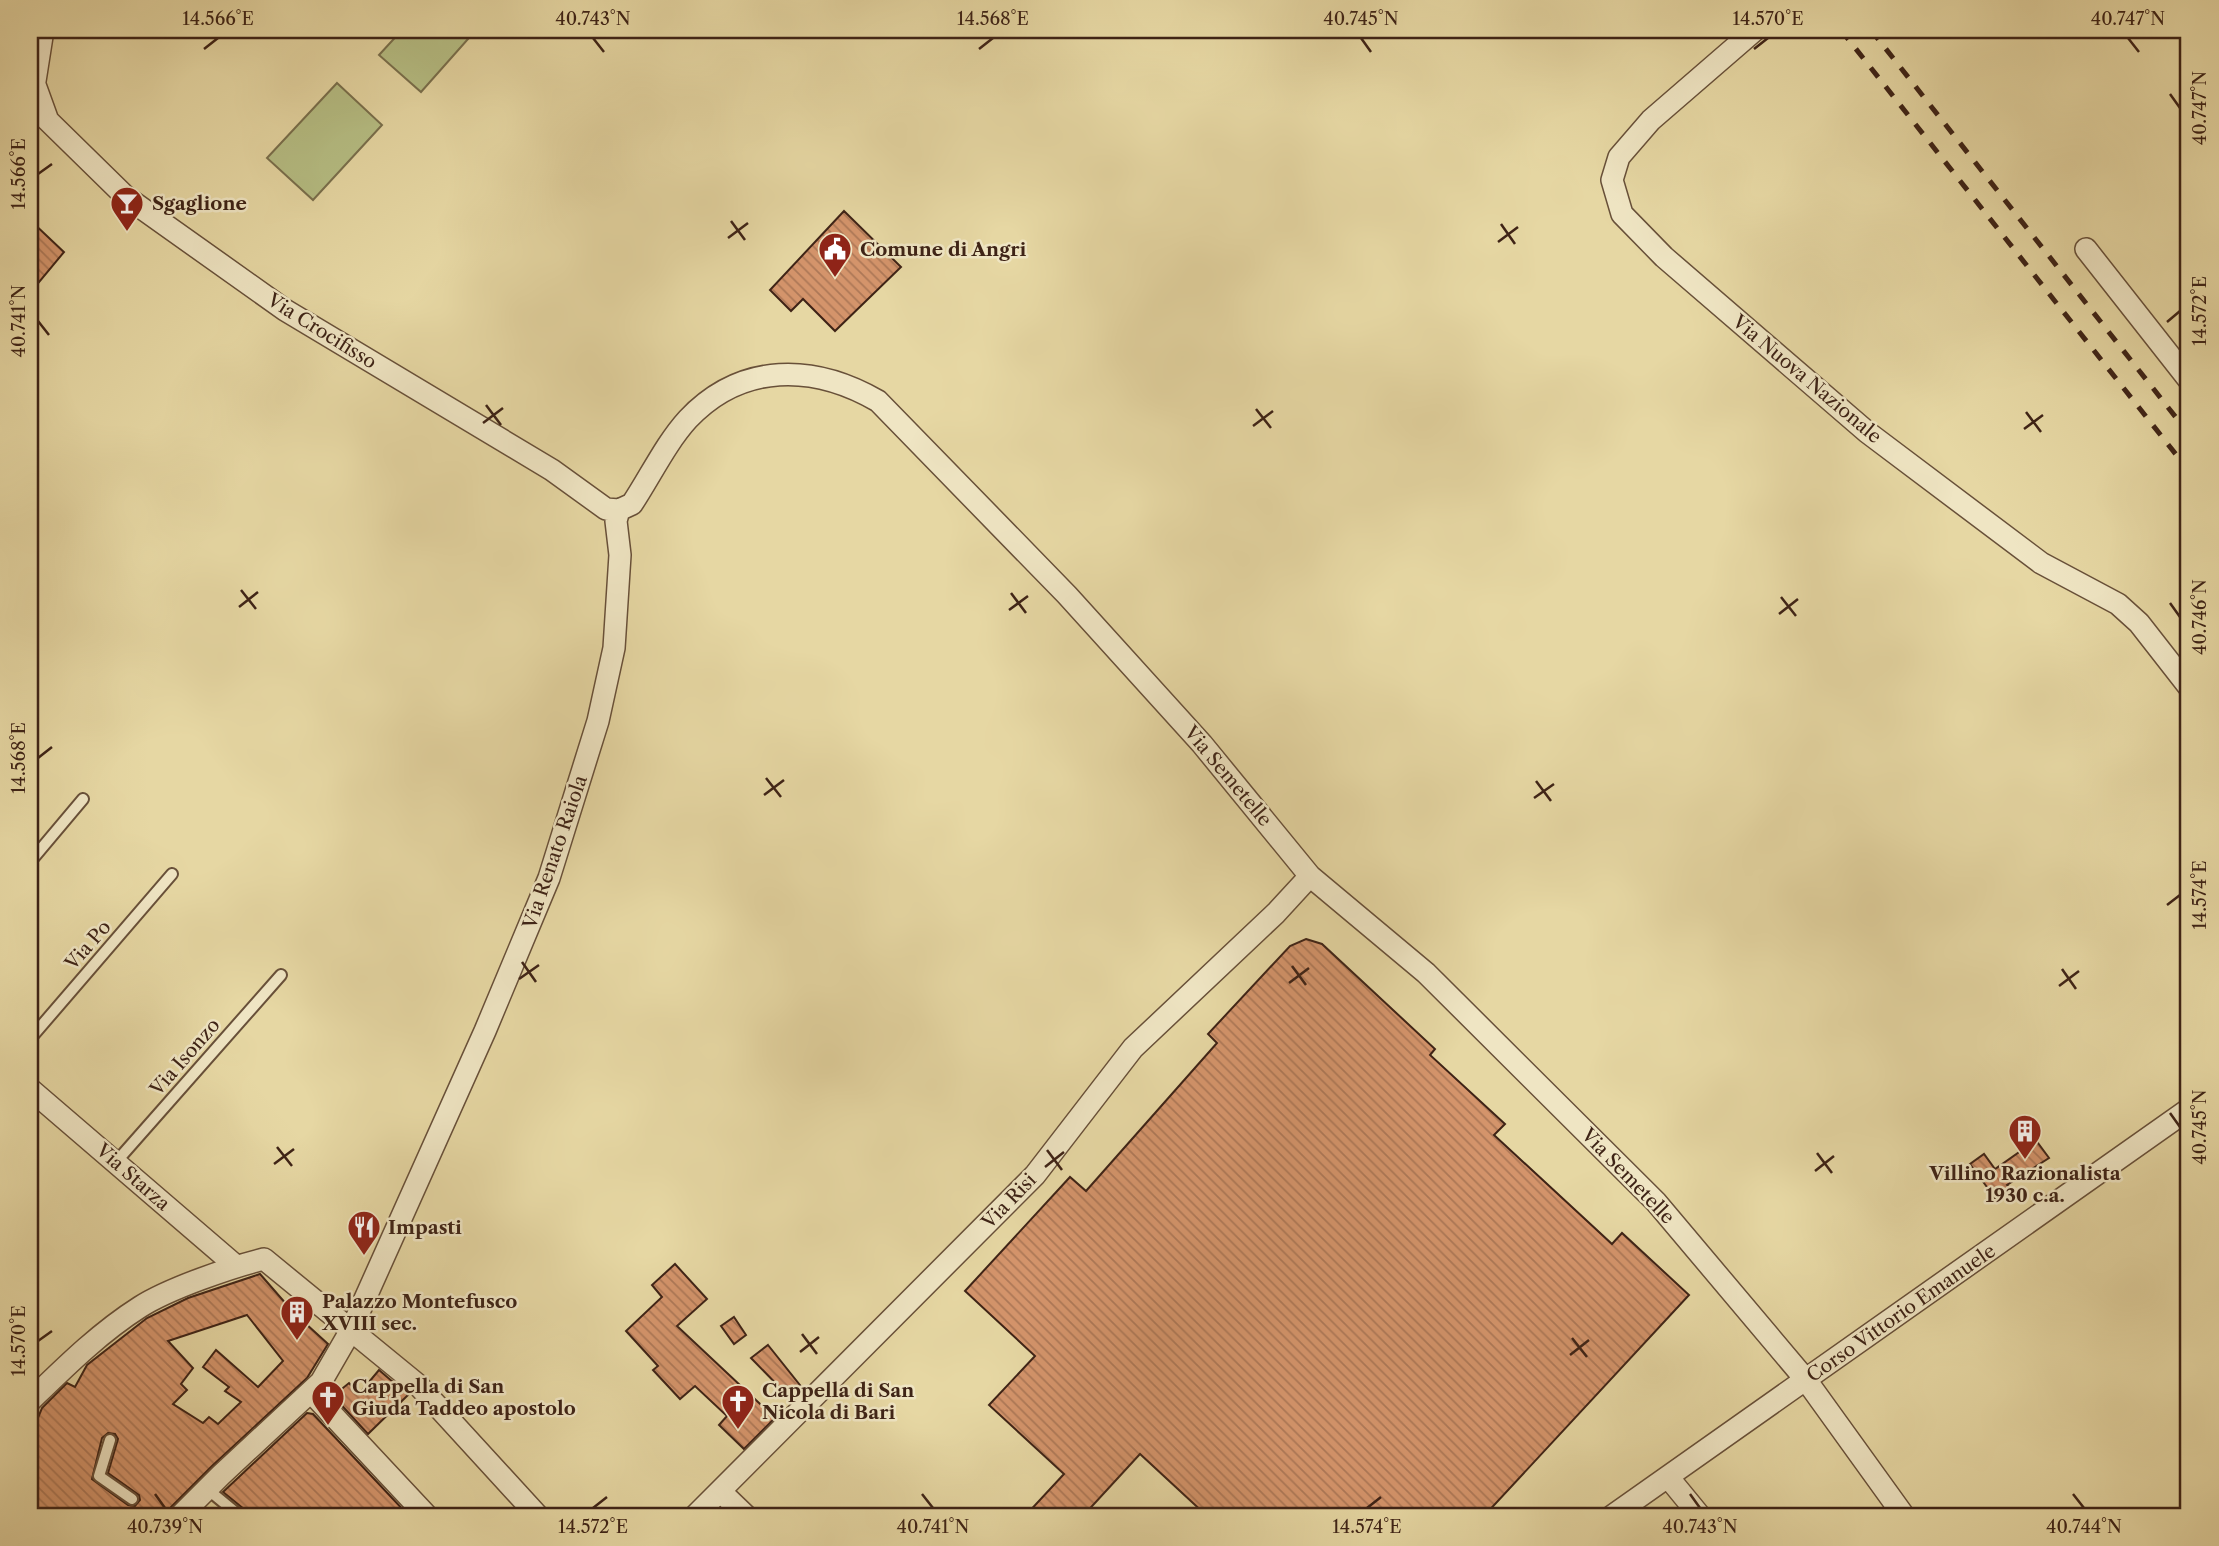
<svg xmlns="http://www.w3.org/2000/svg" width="2219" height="1546" font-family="'Libre Caslon Text',serif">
	<defs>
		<pattern id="building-back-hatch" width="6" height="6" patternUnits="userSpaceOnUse" patternTransform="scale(1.75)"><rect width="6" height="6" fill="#d4946b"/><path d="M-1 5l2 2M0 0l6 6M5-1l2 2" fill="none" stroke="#ad7857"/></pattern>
	</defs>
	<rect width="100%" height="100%" fill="#e6d7a3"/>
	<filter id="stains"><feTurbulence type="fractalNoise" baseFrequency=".00286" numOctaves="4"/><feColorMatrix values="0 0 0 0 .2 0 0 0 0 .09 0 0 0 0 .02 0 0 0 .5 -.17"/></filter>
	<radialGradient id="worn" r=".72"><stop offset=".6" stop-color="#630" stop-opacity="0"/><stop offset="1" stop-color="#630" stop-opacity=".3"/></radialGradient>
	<!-- green -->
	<path fill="#b6be84" stroke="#7a704d" stroke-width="2" d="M402 30H476L421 92 379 55Z
		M337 83 382 125 313 200 267 158Z"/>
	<!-- building -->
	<path fill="url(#building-back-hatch)" stroke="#3e2316" stroke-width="2" fill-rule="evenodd" d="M844 211 901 267 835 331 803 299 791 311 770 290Z
		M30 220 64 252 30 293Z
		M1306 939 1322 944 1435 1049 1430 1055 1505 1124 1494 1135 1612 1244 1622 1233 1689 1295 1484 1516H1207L1140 1454 1083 1516H1025L1064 1474 989 1405 1035 1356 965 1291 1070 1177 1086 1191 1217 1043 1208 1034 1290 946Z
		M2027 1128 2049 1158 2007 1185 2010 1188 1995 1198 1970 1164 1984 1154 1995 1169 2022 1150 2013 1138Z
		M675 1264 707 1299 677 1326 775 1418 744 1449 719 1425 727 1416 695 1386 680 1399 653 1370 658 1366 626 1331 662 1297 652 1285Z
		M260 1274 294 1313 328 1344 307 1378 212 1466 171 1507 167 1516H30V1437L42 1408 67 1383 75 1387 87 1365 147 1318 188 1298ZM247 1315 283 1361 258 1387 216 1350 203 1367 229 1387 225 1391 241 1402 218 1424 209 1417 203 1423 173 1404 187 1390 181 1384 193 1368 168 1341ZM108 1433 115 1434 118 1439 108 1473 139 1495 140 1500 135 1506 128 1505 92 1479 102 1438Z
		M734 1317 746 1335 734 1344 721 1326Z
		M768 1345 803 1389 792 1400 751 1358Z
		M379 1370 408 1395 368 1434 333 1396 349 1383 359 1394Z
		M307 1413 313 1414 409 1516H248L245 1510 223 1492Z"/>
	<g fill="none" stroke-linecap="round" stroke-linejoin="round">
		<defs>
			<path id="service" d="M30 862 83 799
				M30 1039 172 874
				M116 1162 281 975
				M110 1440 99 1476 132 1499
				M206 1488 240 1516"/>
			<path id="minor" d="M1755 30 1651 120 1619 157 1612 180 1622 214 1664 257 1867 432 2041 563 2118 604 2139 623 2189 687
				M30 71 47 118
				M35 81 43 30
				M30 103 126 197 285 310 552 470 606 509 619 510 632 504C650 477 666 443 688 419 742 362 814 364 878 401L1067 595 1202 744 1310 876 1426 973 1656 1202 1806 1380 1904 1516
				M2086 249 2189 380
				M30 1089 236 1266
				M311 1392 427 1516
				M30 1401C64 1368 99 1333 140 1307 168 1289 231 1267 264 1259L418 1385 538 1516
				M1668 1477 1700 1516
				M720 1491 746 1516
				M180 1516 221 1475 321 1382 351 1330 485 1031 549 878 598 721 614 648 620 555 616 521 619 510
				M695 1516 1035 1175 1133 1048 1276 913 1310 876
				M1612 1516 2189 1109"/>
		</defs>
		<!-- service casing -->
		<use href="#service" stroke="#685039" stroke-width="14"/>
		<!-- minor casing -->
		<use href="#minor" stroke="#685039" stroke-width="24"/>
		<!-- service -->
		<use href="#service" stroke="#efe5c3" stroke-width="10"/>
		<!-- minor -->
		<use href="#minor" stroke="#efe5c3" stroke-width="21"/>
		<!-- rail -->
		<path stroke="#3e2316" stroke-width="5" stroke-dasharray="12 12" stroke-linecap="butt" d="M1841 30 2189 471
			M1871 30 2189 434"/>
	</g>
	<!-- ticks -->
	<path fill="none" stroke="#3e2316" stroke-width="2.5" d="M593 38 604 52M1361 38 1371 52M2128 38 2139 52M204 49 218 38M979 49 993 38M1754 49 1768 38M2170 94 2180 108M38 174 52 164M731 221 745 240M1501 224 1515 244M728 238 748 223M1498 242 1518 227M38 321 49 335M2167 322 2180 311M486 405 501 425M1256 409 1271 428M2026 412 2041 432M483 423 503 408M1253 426 1273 411M2024 429 2043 415M241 590 256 609M1011 593 1026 613M1781 597 1796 616M2170 603 2180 617M239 607 258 592M1009 610 1028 596M1779 614 1798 599M38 758 52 747M766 778 781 797M1536 781 1551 801M764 795 784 780M1534 798 1554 784M2167 905 2180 895M522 962 536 982M1292 966 1306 985M2062 969 2076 989M519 979 539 965M1289 983 1309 968M2059 986 2079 971M2170 1113 2180 1127M277 1147 292 1166M1047 1150 1062 1170M1817 1153 1832 1173M274 1164 294 1149M1045 1167 1064 1152M1815 1171 1834 1156M802 1334 817 1354M1572 1338 1587 1357M38 1341 52 1331M800 1352 819 1337M1570 1355 1589 1340M155 1494 165 1508M922 1494 933 1508M1690 1494 1700 1508M2073 1494 2084 1508M593 1508 607 1497M1367 1508 1381 1497"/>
	<!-- icons -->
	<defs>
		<symbol id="bar-pin" viewBox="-11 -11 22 30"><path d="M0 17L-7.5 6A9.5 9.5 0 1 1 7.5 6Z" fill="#8f2418" stroke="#efe5c3"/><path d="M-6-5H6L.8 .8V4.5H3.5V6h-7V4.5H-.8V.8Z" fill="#fff"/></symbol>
		<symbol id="civic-pin" viewBox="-11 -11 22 30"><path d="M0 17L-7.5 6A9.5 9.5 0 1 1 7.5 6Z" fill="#8f2418" stroke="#efe5c3"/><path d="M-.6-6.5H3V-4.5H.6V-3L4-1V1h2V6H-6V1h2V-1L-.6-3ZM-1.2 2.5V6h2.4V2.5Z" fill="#fff"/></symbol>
		<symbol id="building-pin" viewBox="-11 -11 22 30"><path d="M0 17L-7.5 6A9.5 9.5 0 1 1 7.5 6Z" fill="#8f2418" stroke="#efe5c3"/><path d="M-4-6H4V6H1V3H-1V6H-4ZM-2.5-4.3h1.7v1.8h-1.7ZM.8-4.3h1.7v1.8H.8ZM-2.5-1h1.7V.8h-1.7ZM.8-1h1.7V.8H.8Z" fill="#fff"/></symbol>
		<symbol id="restaurant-pin" viewBox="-11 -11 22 30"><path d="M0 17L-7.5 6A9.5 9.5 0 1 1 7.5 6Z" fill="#8f2418" stroke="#efe5c3"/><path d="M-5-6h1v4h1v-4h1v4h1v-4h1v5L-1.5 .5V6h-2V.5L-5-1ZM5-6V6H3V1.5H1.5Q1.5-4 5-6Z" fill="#fff"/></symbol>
		<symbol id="church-pin" viewBox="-11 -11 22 30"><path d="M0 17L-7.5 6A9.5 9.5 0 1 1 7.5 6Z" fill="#8f2418" stroke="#efe5c3"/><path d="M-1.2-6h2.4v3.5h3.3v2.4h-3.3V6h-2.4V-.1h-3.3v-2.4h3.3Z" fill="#fff"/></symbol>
	</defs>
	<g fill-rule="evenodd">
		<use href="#bar-pin" x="108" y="184" width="38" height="52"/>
		<use href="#civic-pin" x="816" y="230" width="38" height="52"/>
		<use href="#building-pin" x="2006" y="1112" width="38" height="52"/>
		<use href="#restaurant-pin" x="345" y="1208" width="38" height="52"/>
		<use href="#building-pin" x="278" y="1293" width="38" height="52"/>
		<use href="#church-pin" x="309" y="1378" width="38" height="52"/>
		<use href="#church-pin" x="719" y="1382" width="38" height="52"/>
	</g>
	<g text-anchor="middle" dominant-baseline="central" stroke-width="5" stroke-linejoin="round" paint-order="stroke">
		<!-- poi labels -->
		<g font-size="19" font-weight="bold" fill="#3e2316" stroke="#efe5c3" text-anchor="start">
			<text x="152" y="203">Sgaglione</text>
			<text x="860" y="249">Comune di Angri</text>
			<text x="2025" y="1173" text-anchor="middle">Villino Razionalista<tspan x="2025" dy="22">1930 c.a.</tspan></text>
			<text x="388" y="1227">Impasti</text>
			<text x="322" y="1301">Palazzo Montefusco<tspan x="322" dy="22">XVIII sec.</tspan></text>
			<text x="352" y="1386">Cappella di San<tspan x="352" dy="22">Giuda Taddeo apostolo</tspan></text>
			<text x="762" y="1390">Cappella di San<tspan x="762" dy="22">Nicola di Bari</tspan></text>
		</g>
		<!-- street labels -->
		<g font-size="19" fill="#3e2316" stroke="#efe5c3">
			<text transform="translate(322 331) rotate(32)">Via Crocifisso</text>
			<text transform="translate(1807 379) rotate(40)">Via Nuova Nazionale</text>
			<text transform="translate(1228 776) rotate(50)">Via Semetelle</text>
			<text transform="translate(555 852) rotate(-71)">Via Renato Raiola</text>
			<text transform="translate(88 945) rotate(-49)">Via Po</text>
			<text transform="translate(185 1057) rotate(-49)">Via Isonzo</text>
			<text transform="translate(1628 1176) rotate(46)">Via Semetelle</text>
			<text transform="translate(133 1177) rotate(41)">Via Starza</text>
			<text transform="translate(1009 1201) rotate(-46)">Via Risi</text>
			<text transform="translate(1901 1313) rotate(-35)">Corso Vittorio Emanuele</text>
		</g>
	</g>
	<!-- margin -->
	<rect width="2219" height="1546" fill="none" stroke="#e6d7a3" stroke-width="77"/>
	<rect x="38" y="38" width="2142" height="1470" fill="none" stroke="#3e2316" stroke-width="2.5"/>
	<g font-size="18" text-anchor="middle" fill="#3e2316">
		<text x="218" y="25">14.566°E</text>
		<text x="593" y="25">40.743°N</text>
		<text x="993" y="25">14.568°E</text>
		<text x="1361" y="25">40.745°N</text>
		<text x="1768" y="25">14.570°E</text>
		<text x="2128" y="25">40.747°N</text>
		<text transform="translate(2200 108) rotate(-90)" y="6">40.747°N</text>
		<text transform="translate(19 174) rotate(-90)" y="6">14.566°E</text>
		<text transform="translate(2200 311) rotate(-90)" y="6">14.572°E</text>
		<text transform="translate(19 321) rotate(-90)" y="6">40.741°N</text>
		<text transform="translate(2200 617) rotate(-90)" y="6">40.746°N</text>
		<text transform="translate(19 758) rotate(-90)" y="6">14.568°E</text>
		<text transform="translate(2200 895) rotate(-90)" y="6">14.574°E</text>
		<text transform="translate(2200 1127) rotate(-90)" y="6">40.745°N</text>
		<text transform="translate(19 1341) rotate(-90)" y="6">14.570°E</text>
		<text x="165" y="1533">40.739°N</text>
		<text x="593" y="1533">14.572°E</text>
		<text x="933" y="1533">40.741°N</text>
		<text x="1367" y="1533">14.574°E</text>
		<text x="1700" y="1533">40.743°N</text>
		<text x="2084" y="1533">40.744°N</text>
	</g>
	<rect width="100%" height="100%" filter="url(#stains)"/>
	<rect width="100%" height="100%" fill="url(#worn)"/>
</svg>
